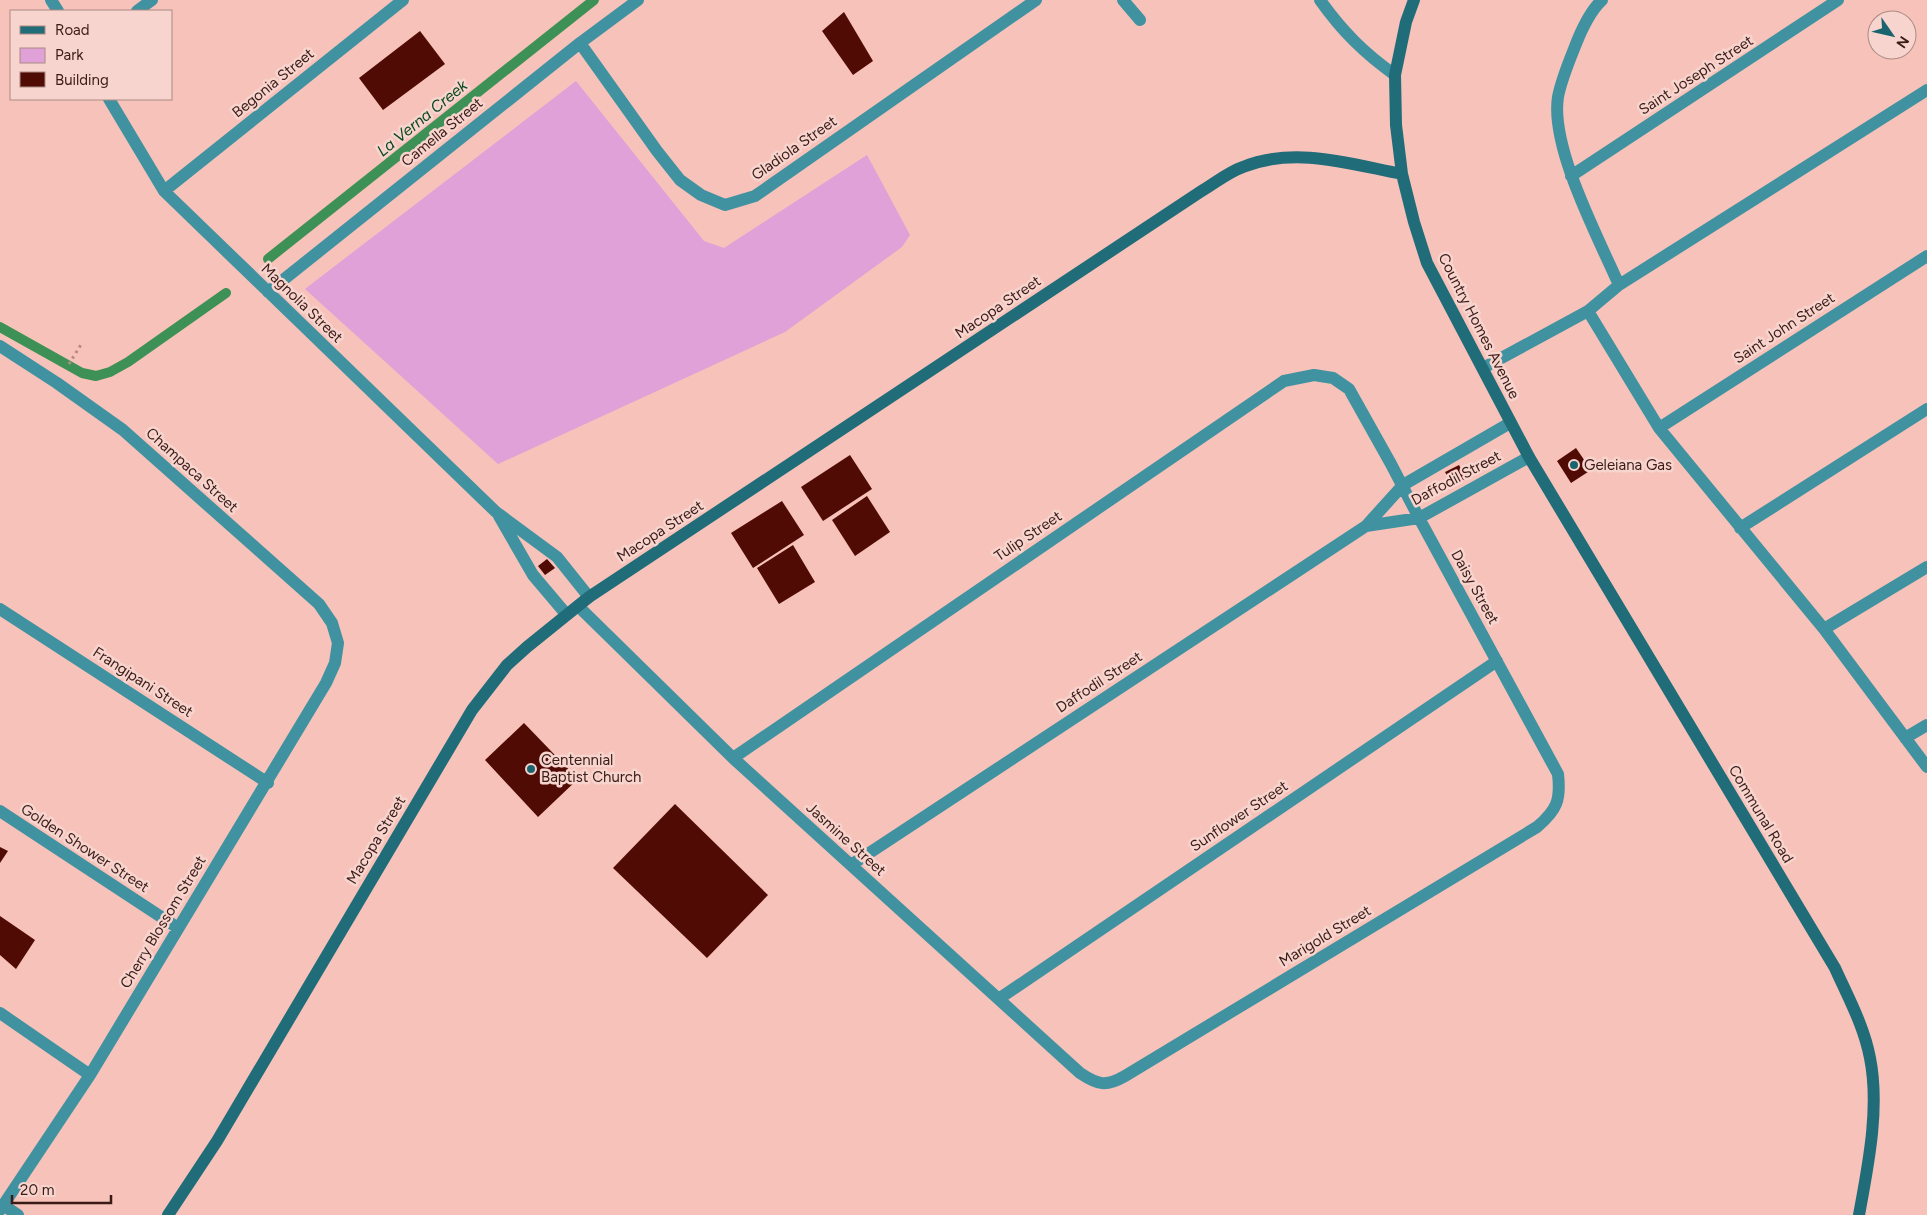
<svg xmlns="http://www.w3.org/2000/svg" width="1927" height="1215" font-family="Figtree,sans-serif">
	<rect width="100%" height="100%" fill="#f6c2b9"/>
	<!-- green -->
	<path fill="#dfa1d8" d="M576 81 704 241 724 248 867 155 910 235 902 247 785 332 498 464 305 289Z"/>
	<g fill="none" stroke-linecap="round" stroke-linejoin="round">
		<!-- stream -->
		<path stroke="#3e9156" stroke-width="10" d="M268 259 594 0
			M0 327 82 373 96 376 110 372 128 362 226 293"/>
	</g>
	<!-- building -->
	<path fill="#500b05" d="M844 12 873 61 853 75 822 31Z
		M420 31 445 64 383 110 359 78Z
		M1576 448 1591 470 1571 483 1557 461Z
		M850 455 872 489 823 521 801 487Z
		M1459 465 1466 478 1453 486 1445 472Z
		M867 496 890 532 855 556 832 520Z
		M782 501 804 535 753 568 731 533Z
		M793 545 815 582 779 604 757 568Z
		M547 559 555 568 545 575 538 566Z
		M524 723 578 779 538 817 485 760Z
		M675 804 768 895 707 958 613 868Z
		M0 847 8 851 0 863Z
		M0 916 35 940 16 969 0 955Z"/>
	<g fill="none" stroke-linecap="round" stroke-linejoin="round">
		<!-- path -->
		<path stroke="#b78a82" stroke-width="3" stroke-dasharray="2.5 4" stroke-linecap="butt" d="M69 364 82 343"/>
		<!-- street -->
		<path stroke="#4092a0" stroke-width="12" d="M51 0 58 11
			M1123 0 1140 20
			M1320 0C1342 31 1364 53 1395 75
			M1602 0C1589 12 1580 33 1574 49 1568 64 1561 81 1558 97 1550 147 1598 237 1619 285
			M137 11 152 0
			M580 43 657 151 680 180 701 195 725 205 755 196 1036 0
			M109 99 164 191 496 512 557 557 589 597
			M1571 176 1838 0
			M164 191 403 0
			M268 292 580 43 638 0
			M1588 311 1659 428 1824 629 1927 767
			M0 346 57 383 123 430 319 604 332 623 338 643 335 663 326 683 90 1075 0 1210
			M1483 368 1588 311 1619 285 1927 90
			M1659 428 1927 256
			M499 516 533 575 566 614
			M1366 526 1419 518 1529 457
			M1740 528 1927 409
			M578 606 733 758 1080 1073C1098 1085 1106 1087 1125 1076L1537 827C1557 810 1561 800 1558 774L1419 518 1391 464 1349 389 1333 378 1314 375 1284 381 733 758
			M0 609 268 783
			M1824 629 1927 567
			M1905 738 1927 725
			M0 811 178 928
			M851 865 1366 526 1403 485 1510 423
			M1000 998 1497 661
			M0 1013 90 1075
			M3 1205 18 1215"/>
		<!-- secondary -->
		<path stroke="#206c79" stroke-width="12" d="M1414 0 1406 22 1395 75 1396 125 1402 174 1414 222 1427 263 1529 457 1835 968C1848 997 1864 1026 1870 1058 1880 1108 1868 1166 1859 1215
			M168 1215 217 1141 472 710 507 665 527 647 589 597 1200 192C1214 184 1228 172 1243 167 1295 146 1350 164 1402 174"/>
	</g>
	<!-- markers -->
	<g fill="#1a6470" stroke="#f7d4ce" stroke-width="2">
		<circle cx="1574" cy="465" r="5"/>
		<circle cx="531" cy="769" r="5"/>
	</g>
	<g text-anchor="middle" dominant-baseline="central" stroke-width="5" stroke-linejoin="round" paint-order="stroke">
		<!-- street labels -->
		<g font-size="15" fill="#3b1b16" stroke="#f7d4ce">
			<text transform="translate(1696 75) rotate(-33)">Saint Joseph Street</text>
			<text transform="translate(273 83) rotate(-39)">Begonia Street</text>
			<text transform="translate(442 132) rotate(-39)">Camella Street</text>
			<text transform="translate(794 148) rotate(-35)">Gladiola Street</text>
			<text transform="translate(302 303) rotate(44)">Magnolia Street</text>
			<text transform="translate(998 307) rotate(-34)">Macopa Street</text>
			<text transform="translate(1479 326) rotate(63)">Country Homes Avenue</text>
			<text transform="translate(1784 328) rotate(-33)">Saint John Street</text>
			<text transform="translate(192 470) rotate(42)">Champaca Street</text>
			<text transform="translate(1456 478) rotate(-28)">Daffodil Street</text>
			<text transform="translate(660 531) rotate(-33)">Macopa Street</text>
			<text transform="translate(1028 536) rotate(-34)">Tulip Street</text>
			<text transform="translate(1475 587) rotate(61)">Daisy Street</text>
			<text transform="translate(143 682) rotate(33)">Frangipani Street</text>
			<text transform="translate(1099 682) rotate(-33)">Daffodil Street</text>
			<text transform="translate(1761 814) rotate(59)">Communal Road</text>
			<text transform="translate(1239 816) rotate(-34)">Sunflower Street</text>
			<text transform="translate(846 839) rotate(42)">Jasmine Street</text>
			<text transform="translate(376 840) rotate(-59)">Macopa Street</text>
			<text transform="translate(85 848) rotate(33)">Golden Shower Street</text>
			<text transform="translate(163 922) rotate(-59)">Cherry Blossom Street</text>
			<text transform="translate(1325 936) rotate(-31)">Marigold Street</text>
		</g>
		<!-- poi labels -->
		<g font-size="15" fill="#3b1b16" stroke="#f7d4ce" text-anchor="start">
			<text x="1584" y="465">Geleiana Gas</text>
			<text x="541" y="760">Centennial<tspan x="541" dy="17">Baptist Church</tspan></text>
		</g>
		<!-- water labels -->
		<g font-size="16" font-style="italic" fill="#0b4a21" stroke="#f7d4ce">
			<text transform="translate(422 118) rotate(-39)">La Verna Creek</text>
		</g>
	</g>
	<!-- legend -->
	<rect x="10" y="10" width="162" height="90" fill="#f7d4ce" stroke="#ac8a84"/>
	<rect x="20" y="26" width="25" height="8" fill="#206c79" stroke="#ac8a84"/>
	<text x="55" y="35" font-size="15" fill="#3b1b16">Road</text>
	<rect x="20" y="48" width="25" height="15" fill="#dfa1d8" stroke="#ac8a84"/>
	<text x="55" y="60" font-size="15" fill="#3b1b16">Park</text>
	<rect x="20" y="72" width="25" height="15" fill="#500b05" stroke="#ac8a84"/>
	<text x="55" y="85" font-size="15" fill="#3b1b16">Building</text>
	<!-- north arrow -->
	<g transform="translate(1892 35) rotate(124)"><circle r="24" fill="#f7d4ce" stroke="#ac8a84"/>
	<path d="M0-4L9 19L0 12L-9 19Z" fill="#1a6470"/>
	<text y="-8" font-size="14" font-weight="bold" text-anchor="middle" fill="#3b1b16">N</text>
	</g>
	<!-- scale -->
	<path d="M12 1195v8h99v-8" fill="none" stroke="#3b1b16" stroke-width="2.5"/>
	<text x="20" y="1195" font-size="15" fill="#3b1b16" stroke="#f7d4ce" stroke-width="4" paint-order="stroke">20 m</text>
</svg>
